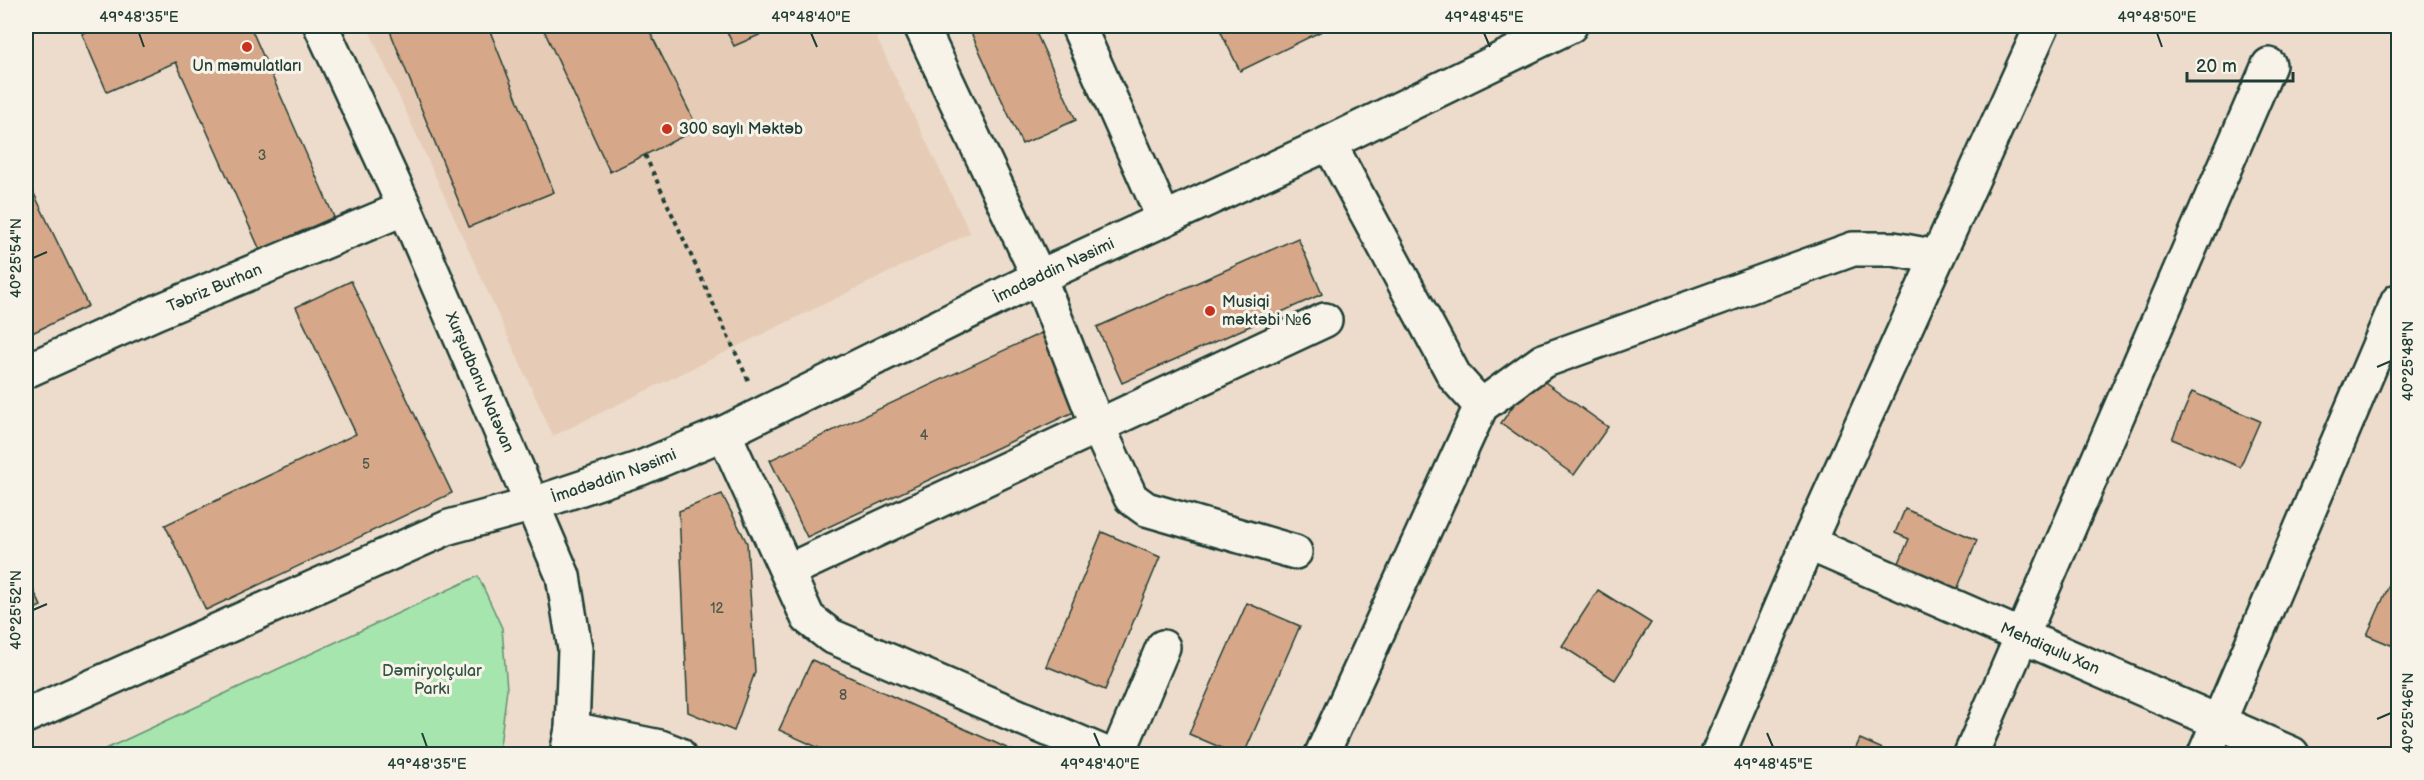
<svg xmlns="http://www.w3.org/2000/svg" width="2424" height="780" font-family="'Balsamiq Sans',sans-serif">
	<rect width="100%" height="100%" fill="#eddccb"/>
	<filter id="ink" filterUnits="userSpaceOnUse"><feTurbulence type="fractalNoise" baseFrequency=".0167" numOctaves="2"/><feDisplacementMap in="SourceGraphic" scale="12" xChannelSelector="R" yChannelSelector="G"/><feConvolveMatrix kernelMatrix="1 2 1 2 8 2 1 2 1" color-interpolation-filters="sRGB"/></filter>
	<g filter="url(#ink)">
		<!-- built -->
		<path fill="#e6ccb7" d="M367 26H871L970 233 553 436Z"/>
		<!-- green -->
		<path fill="#a6e5ae" stroke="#629171" stroke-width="1.5" d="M478 576 502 628 507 689 499 754H95Z"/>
		<!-- building -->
		<path fill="#d6a788" stroke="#1f3d34" stroke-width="1.5" d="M102 26H250L334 217 260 250 176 62 107 92 82 34Z
			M388 26H488L554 192 469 227Z
			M542 26H647L698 129 610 172Z
			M724 26H780L734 46Z
			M968 26H1033L1076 120 1022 144Z
			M1218 26H1332L1240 71Z
			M26 177 88 306 26 336Z
			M1298 238 1322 294 1122 383 1097 327Z
			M1298 238 1322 294 1122 383 1097 327Z
			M351 281 452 493 206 610 165 525 356 434 296 307Z
			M1041 333 1078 410 807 537 770 460Z
			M1535 375 1608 427 1574 475 1501 423Z
			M2192 392 2260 421 2240 467 2172 439Z
			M722 494 747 543 755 672 734 731 688 712 679 511Z
			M1905 509 1977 540 1955 595 1896 570 1909 539 1895 533Z
			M1102 532 1160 557 1105 690 1046 666Z
			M26 574 41 606 26 613Z
			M2394 574 2398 576V648L2367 635Z
			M1598 590 1651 623 1615 680 1562 646Z
			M1247 603 1300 626 1244 754H1236L1189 734Z
			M812 660 1020 754H832L779 730Z
			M1860 739 1894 754H1853Z"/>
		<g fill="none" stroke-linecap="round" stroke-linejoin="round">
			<defs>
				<g id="minor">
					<path d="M921 26 1039 277 1098 427 1131 498 1146 509 1295 552"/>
					<path d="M1078 26 1164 219"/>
					<path d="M1329 143 1455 377 1481 406"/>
					<path id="s1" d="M26 371 157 312 405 208"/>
					<path d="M724 433 808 618 831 636 1106 754"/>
					<path id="s2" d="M1808 543 2292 754"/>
					<path d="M788 571 1325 320"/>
					<path id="s3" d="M26 716 449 527 534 504 641 468 724 433 1039 277 1329 143 1570 26"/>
					<path d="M572 729 660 747 678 754"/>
					<path d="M1118 754 1163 647"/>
					<path d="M1322 754 1481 406 1543 361 1853 249H1893L1937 257"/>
					<path d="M1718 754 1808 543 2042 26"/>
					<path d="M1971 754 2269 65"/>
					<path d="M2205 754 2398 301"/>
				</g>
				<g id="major">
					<path id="s4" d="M321 26 405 208 563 576 575 649 572 729 567 754"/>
				</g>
			</defs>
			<!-- minor casing -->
			<use href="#minor" stroke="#1f3d34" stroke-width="38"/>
			<!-- major casing -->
			<use href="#major" stroke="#1f3d34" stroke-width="38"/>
			<!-- path -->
			<path stroke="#1f3d34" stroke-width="4" stroke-dasharray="4.5 4.5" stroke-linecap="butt" d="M645 155 749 382"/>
			<!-- minor -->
			<use href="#minor" stroke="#f7f3e8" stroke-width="33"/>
			<!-- major -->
			<use href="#major" stroke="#f7f3e8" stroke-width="33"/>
		</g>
	</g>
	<!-- ticks -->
	<path fill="none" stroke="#1f3d34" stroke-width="2" d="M139 33 144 47M811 33 817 47M1484 33 1490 47M2157 33 2162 47M33 258 47 252M2377 367 2391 361M33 610 47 604M2377 719 2391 713M422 733 427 747M1094 733 1100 747M1767 733 1773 747"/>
	<!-- markers -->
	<g fill="#c8321e" stroke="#f7f3e8" stroke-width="2">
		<circle cx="247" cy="47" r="6"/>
		<circle cx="667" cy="129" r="6"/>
		<circle cx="1210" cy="311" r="6"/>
	</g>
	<g text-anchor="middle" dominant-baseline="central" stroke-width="6" stroke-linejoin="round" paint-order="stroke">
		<!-- number labels -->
		<g font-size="14" fill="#4d5849">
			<text x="262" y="155">3</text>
			<text x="924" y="435">4</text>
			<text x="366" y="464">5</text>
			<text x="717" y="608">12</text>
			<text x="843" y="695">8</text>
		</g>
		<!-- poi labels -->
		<g font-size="16" fill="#1f3d34" stroke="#f7f3e8" text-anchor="start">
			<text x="247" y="66" text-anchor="middle">Un məmulatları</text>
			<text x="679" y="129">300 saylı Məktəb</text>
			<text x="1222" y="302">Musiqi<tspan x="1222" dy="18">məktəbi №6</tspan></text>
		</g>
		<!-- street labels -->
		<g font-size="16" fill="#1f3d34" stroke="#f7f3e8">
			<text stroke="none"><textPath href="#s3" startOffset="1122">İmadəddin Nəsimi</textPath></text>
			<text stroke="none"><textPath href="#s1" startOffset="206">Təbriz Burhan</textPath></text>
			<text stroke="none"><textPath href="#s4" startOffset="390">Xurşudbanu Natəvan</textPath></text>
			<text stroke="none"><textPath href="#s3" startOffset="636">İmadəddin Nəsimi</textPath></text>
			<text stroke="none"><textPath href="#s2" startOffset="264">Mehdiqulu Xan</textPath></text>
		</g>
		<!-- park labels -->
		<g font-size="16" fill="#335646" stroke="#f7f3e8">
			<text x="432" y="671">Dəmiryolçular<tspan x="432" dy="18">Parkı</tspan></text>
		</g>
	</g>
	<!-- margin -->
	<rect width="2424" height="780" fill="none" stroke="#f7f3e8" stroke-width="66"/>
	<!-- scale -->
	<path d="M2187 72v9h106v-9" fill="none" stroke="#1f3d34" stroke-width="3"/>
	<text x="2196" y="72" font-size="18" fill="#1f3d34" stroke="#f7f3e8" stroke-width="4.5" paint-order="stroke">20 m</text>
	<rect x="33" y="33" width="2358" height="714" fill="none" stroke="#1f3d34" stroke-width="2"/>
	<g font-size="15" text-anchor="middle" fill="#1f3d34">
		<text x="139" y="22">49°48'35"E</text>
		<text x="811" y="22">49°48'40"E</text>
		<text x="1484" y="22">49°48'45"E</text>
		<text x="2157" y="22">49°48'50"E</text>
		<text transform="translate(16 258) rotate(-90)" y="5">40°25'54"N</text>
		<text transform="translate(2408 361) rotate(-90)" y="5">40°25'48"N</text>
		<text transform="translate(16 610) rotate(-90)" y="5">40°25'52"N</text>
		<text transform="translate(2408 713) rotate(-90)" y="5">40°25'46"N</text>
		<text x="427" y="769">49°48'35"E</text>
		<text x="1100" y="769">49°48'40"E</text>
		<text x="1773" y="769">49°48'45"E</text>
	</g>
</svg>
